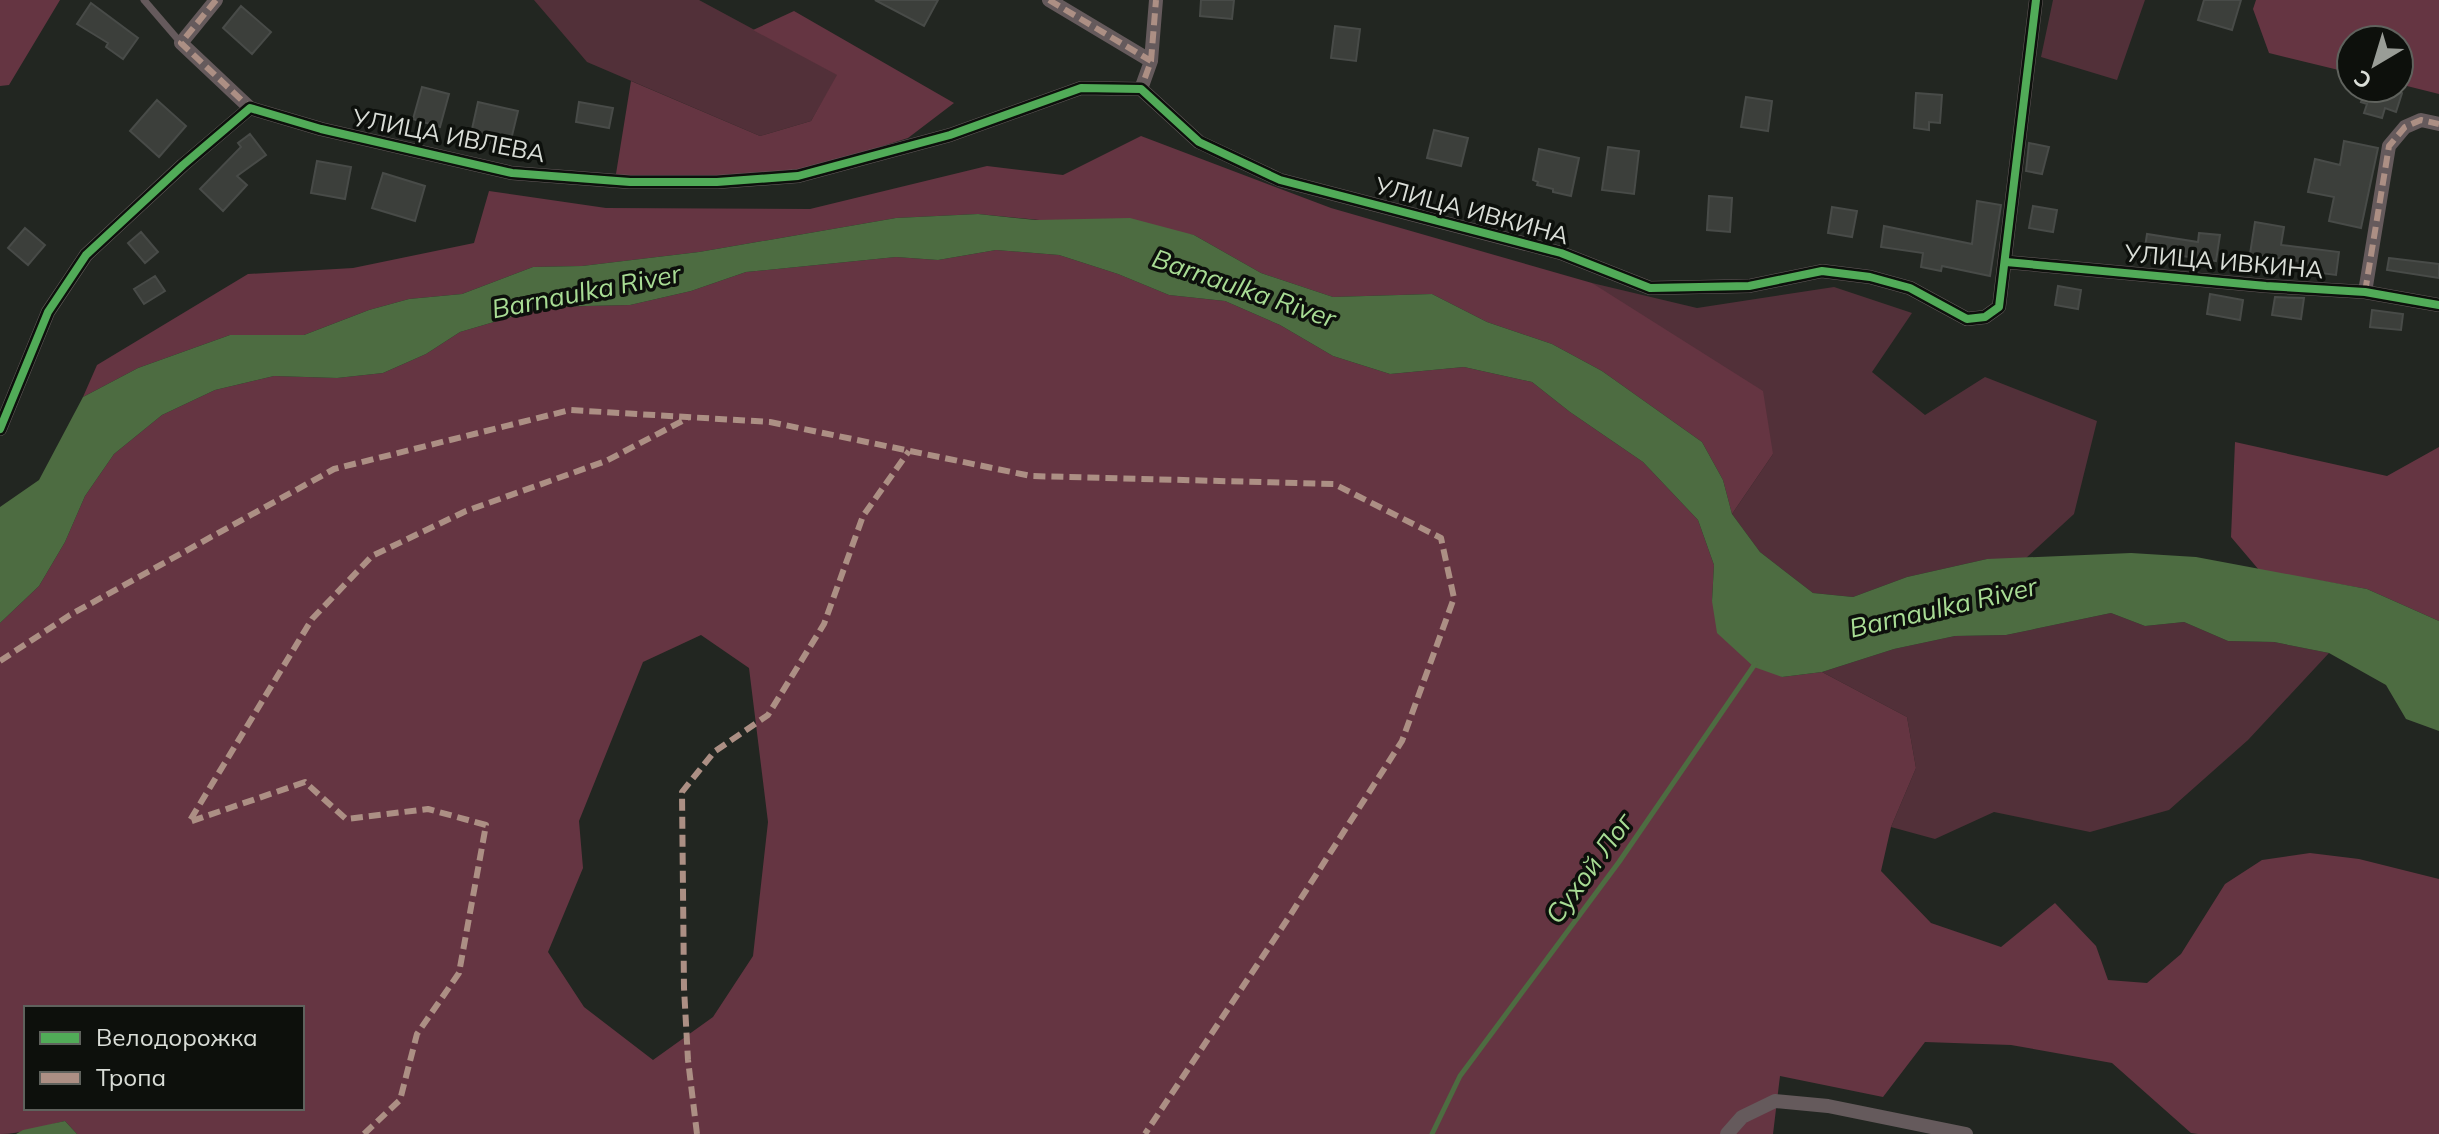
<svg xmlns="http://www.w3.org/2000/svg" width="2439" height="1134" font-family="Mulish,sans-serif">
	<rect width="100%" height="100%" fill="#222621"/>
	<!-- green -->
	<path fill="#523039" d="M534 0H699L838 75 811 121 760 136 587 62Z
		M2053 0H2145L2117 80 2041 57Z
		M1592 283 1697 308 1834 287 1912 313 1872 372 1925 415 1985 377 2097 421 2074 514 2025 559H1987L1907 577 1853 597 1813 593 1760 552 1732 514 1773 454Z
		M2111 613 2145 626 2184 622 2228 641 2274 642 2329 653 2248 740 2169 810 2090 832 1994 812 1935 839 1891 827 1916 768 1907 717 1822 672 1894 649 1955 636 2006 635Z"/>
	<!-- forest -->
	<path fill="#653542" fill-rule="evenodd" d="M0 0H60L9 85 0 86Z
		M2256 0H2439V94L2399 84V40H2351V73L2269 53 2253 9Z
		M794 11 954 103 908 138 782 178 615 180 631 81 760 136 811 121 837 75 753 30Z
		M1141 136 1331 208 1592 283 1763 391 1773 454 1732 514 1723 480 1702 442 1602 371 1552 344 1487 322 1432 294 1333 297 1261 273 1194 235 978 214 896 218 699 252 582 266 533 267 462 294 409 299 369 310 304 335H230L138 368 83 397 97 365 248 274 353 268 474 243 489 191 606 208 810 209 987 166 1063 175Z
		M996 250 1059 255 1118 274 1169 295 1225 301 1280 325 1333 356 1390 374 1464 367 1532 382 1570 412 1643 462 1698 520 1714 565 1712 601 1782 677 1822 672 1907 717 1916 768 1891 827 1881 871 1931 923 2001 947 2055 903 2096 946 2108 980 2147 983 2181 954 2225 884 2262 860 2310 853 2359 859 2439 879V1134H2198L2191 1133 2112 1063 2011 1045 1925 1042 1883 1097 1780 1076 1773 1134H77L65 1121C43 1126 21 1134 0 1134V623L39 586 65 542 85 496 114 454 162 415 215 390 274 376 337 378 383 373 426 354 460 332 545 307 630 305 691 291 746 272 896 257 938 260ZM701 635 749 668 768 822 753 956 713 1017 653 1060 584 1007 548 952 583 868 579 821 643 662ZM26 1008H302V1108H26Z
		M2235 442 2387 476 2439 447V621L2367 589 2259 570 2231 537Z"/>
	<!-- water -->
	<path fill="#4d6c41" d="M978 214 1036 220 1130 218 1194 235 1261 273 1333 297 1432 294 1487 322 1552 344 1602 371 1702 442 1723 480 1732 514 1760 552 1813 593 1853 597 1907 577 1987 559 2131 553 2196 557 2367 589 2439 621V731L2406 719 2386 685 2329 653 2274 642 2228 641 2184 622 2145 626 2111 613 2006 635 1955 636 1894 649 1822 672 1782 677 1754 667 1717 633 1712 601 1714 565 1698 520 1643 462 1570 412 1532 382 1464 367 1390 374 1333 356 1280 325 1225 301 1169 295 1118 274 1059 255 996 250 938 260 896 257 746 272 691 291 630 305 545 307 460 332 426 354 383 373 337 378 274 376 215 390 162 415 114 454 85 496 65 542 39 586 0 623V507L39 480 83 397 138 368 230 335H304L369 310 409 299 462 294 533 267 582 266 699 252 896 218Z
		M65 1121 77 1134H16L23 1130Z"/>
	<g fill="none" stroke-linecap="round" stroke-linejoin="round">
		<!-- stream -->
		<path stroke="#4d6c41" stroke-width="5" d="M1432 1134 1460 1076 1619 862 1755 664"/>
	</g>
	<!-- building -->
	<path fill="#3c3f3b" stroke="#484b48" stroke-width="2" d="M875 0H938L924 26Z
		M1201 0H1234L1232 19 1200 16Z
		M2204 0H2241L2232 30 2198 20Z
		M91 3 138 38 123 59 106 47 108 43 77 24Z
		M241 6 271 32 252 54 223 28Z
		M1335 26 1360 29 1356 61 1331 58Z
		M422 87 449 94 440 127 413 119Z
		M2366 88H2388L2402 93 2396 112 2385 108 2382 118 2364 113 2367 104 2361 102Z
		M1916 93 1942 95 1940 123 1929 122V130L1914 128Z
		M1746 97 1772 101 1768 131 1741 127Z
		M157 100 186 126 159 157 130 131Z
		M478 102 518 111 509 148 470 138Z
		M579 102 613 108 609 128 576 122Z
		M1434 130 1468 138 1461 166 1427 158Z
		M250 134 266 155 237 176 247 185 223 211 200 189 241 147 238 143Z
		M2344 141 2378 148 2361 228 2329 221 2334 197 2308 192 2315 159 2340 165Z
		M2029 143 2049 147 2042 174 2026 171Z
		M1608 147 1639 151 1634 194 1602 190Z
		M1539 149 1579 158 1571 196 1553 192V189L1537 185 1538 182 1533 180Z
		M317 161 351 167 345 199 311 193Z
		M383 173 425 186 415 221 372 208Z
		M1709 196 1732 198 1730 232 1707 230Z
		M1977 201 2001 205 1990 276 1942 266 1941 271 1921 267 1923 253 1881 247 1884 226 1972 244Z
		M2033 206 2057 210 2053 232 2029 228Z
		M1832 207 1857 211 1852 237 1828 233Z
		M2255 222 2284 227 2281 245 2339 252 2336 275 2297 270 2299 261 2250 254Z
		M25 228 45 245 28 265 8 248Z
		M141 232 158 252 145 263 128 243Z
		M2199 233 2220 235 2216 261 2176 255 2175 260 2144 254 2147 234 2198 242Z
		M2389 258 2439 264V278L2387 270Z
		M155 276 165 291 144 304 134 289Z
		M2058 286 2081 290 2078 309 2055 305Z
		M2210 294 2243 300 2240 320 2207 314Z
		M2275 297 2304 298 2301 319 2272 315Z
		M2372 310 2403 314 2401 330 2370 327Z"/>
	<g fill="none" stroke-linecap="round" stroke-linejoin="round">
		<!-- service -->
		<path stroke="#655a5c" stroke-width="7" d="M144 0 181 43"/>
		<!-- minor -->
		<path stroke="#655a5c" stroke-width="14" d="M216 0 181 43 250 108
			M1049 0 1151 61
			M1141 89 1199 142 1280 180 1561 253 1650 288 1749 286 1822 271 1870 277 1910 288 1967 319 1985 317 1999 307 2036 0
			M1141 89 1151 61 1156 0
			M2006 262 2266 286 2365 292 2439 305
			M2365 292 2389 146 2405 127 2421 120 2439 124
			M0 429 48 312 86 255 183 165 250 108 321 129 512 173 630 182H717L798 176 950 135 1081 88 1141 89
			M1727 1134 1742 1117 1775 1101 1828 1106 1966 1134"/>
		<!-- quiet -->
		<path stroke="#ac8f84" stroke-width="6" stroke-dasharray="12 6" stroke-linecap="butt" d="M216 0 181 43 250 108
			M1049 0 1151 61
			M1146 93 1141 89 1151 61 1156 0
			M2365 292 2389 146 2405 127 2421 120 2439 124
			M0 661 70 615 334 469 570 410 770 422 1031 476 1334 484 1441 538 1454 598 1402 741 1289 917 1145 1134
			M364 1134 400 1100 417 1034 459 973 486 825 428 809 346 819 305 782 189 822 312 619 372 556 466 511 606 461 688 418
			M697 1134 688 1060 684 988 682 792 714 752 768 715 824 624 863 516 909 451"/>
		<defs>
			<path id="cycleway" d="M2006 262 2266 286 2365 292 2439 305
				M0 429 48 312 86 255 183 165 250 108 321 129 512 173 630 182H717L798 176 950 135 1081 88 1141 89 1199 142 1280 180 1561 253 1650 288 1749 286 1822 271 1870 277 1910 288 1967 319 1985 317 1999 307 2036 0"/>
		</defs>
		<!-- cycleway casing -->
		<use href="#cycleway" stroke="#0d100c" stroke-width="13"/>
		<!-- cycleway -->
		<use href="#cycleway" stroke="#51ab58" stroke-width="8"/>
	</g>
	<g text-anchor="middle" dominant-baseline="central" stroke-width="7" stroke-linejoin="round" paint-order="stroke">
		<!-- street labels -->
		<g font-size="24" fill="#d9ddd7" stroke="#0d100c">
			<text transform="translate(449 135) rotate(11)">УЛИЦА ИВЛЕВА</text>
			<text transform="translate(1472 210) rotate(15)">УЛИЦА ИВКИНА</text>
			<text transform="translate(2224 261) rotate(5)">УЛИЦА ИВКИНА</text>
		</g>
		<!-- water labels -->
		<g font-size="26" font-style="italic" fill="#a8dc94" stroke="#0d100c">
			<text transform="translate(1244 288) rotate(19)">Barnaulka River</text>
			<text transform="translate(586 291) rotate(-11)">Barnaulka River</text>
			<text transform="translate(1943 607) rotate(-13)">Barnaulka River</text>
			<text transform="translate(1589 868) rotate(-54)">Сухой Лог</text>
		</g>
	</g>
	<!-- legend -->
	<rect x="24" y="1006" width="280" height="104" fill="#0d100c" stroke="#5f625d" stroke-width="2"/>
	<rect x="40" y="1032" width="40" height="12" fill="#51ab58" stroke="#5f625d" stroke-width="2"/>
	<text x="96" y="1046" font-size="24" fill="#d9ddd7">Велодорожка</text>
	<rect x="40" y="1072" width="40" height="12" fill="#ac8f84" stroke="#5f625d" stroke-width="2"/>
	<text x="96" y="1086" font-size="24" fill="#d9ddd7">Тропа</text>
	<!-- north arrow -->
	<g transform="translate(2375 64) rotate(218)"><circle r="38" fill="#0d100c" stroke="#5f625d" stroke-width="2"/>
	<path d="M0-6L14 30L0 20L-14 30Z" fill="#999d97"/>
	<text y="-12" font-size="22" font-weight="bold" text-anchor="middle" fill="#d9ddd7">С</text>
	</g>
</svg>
